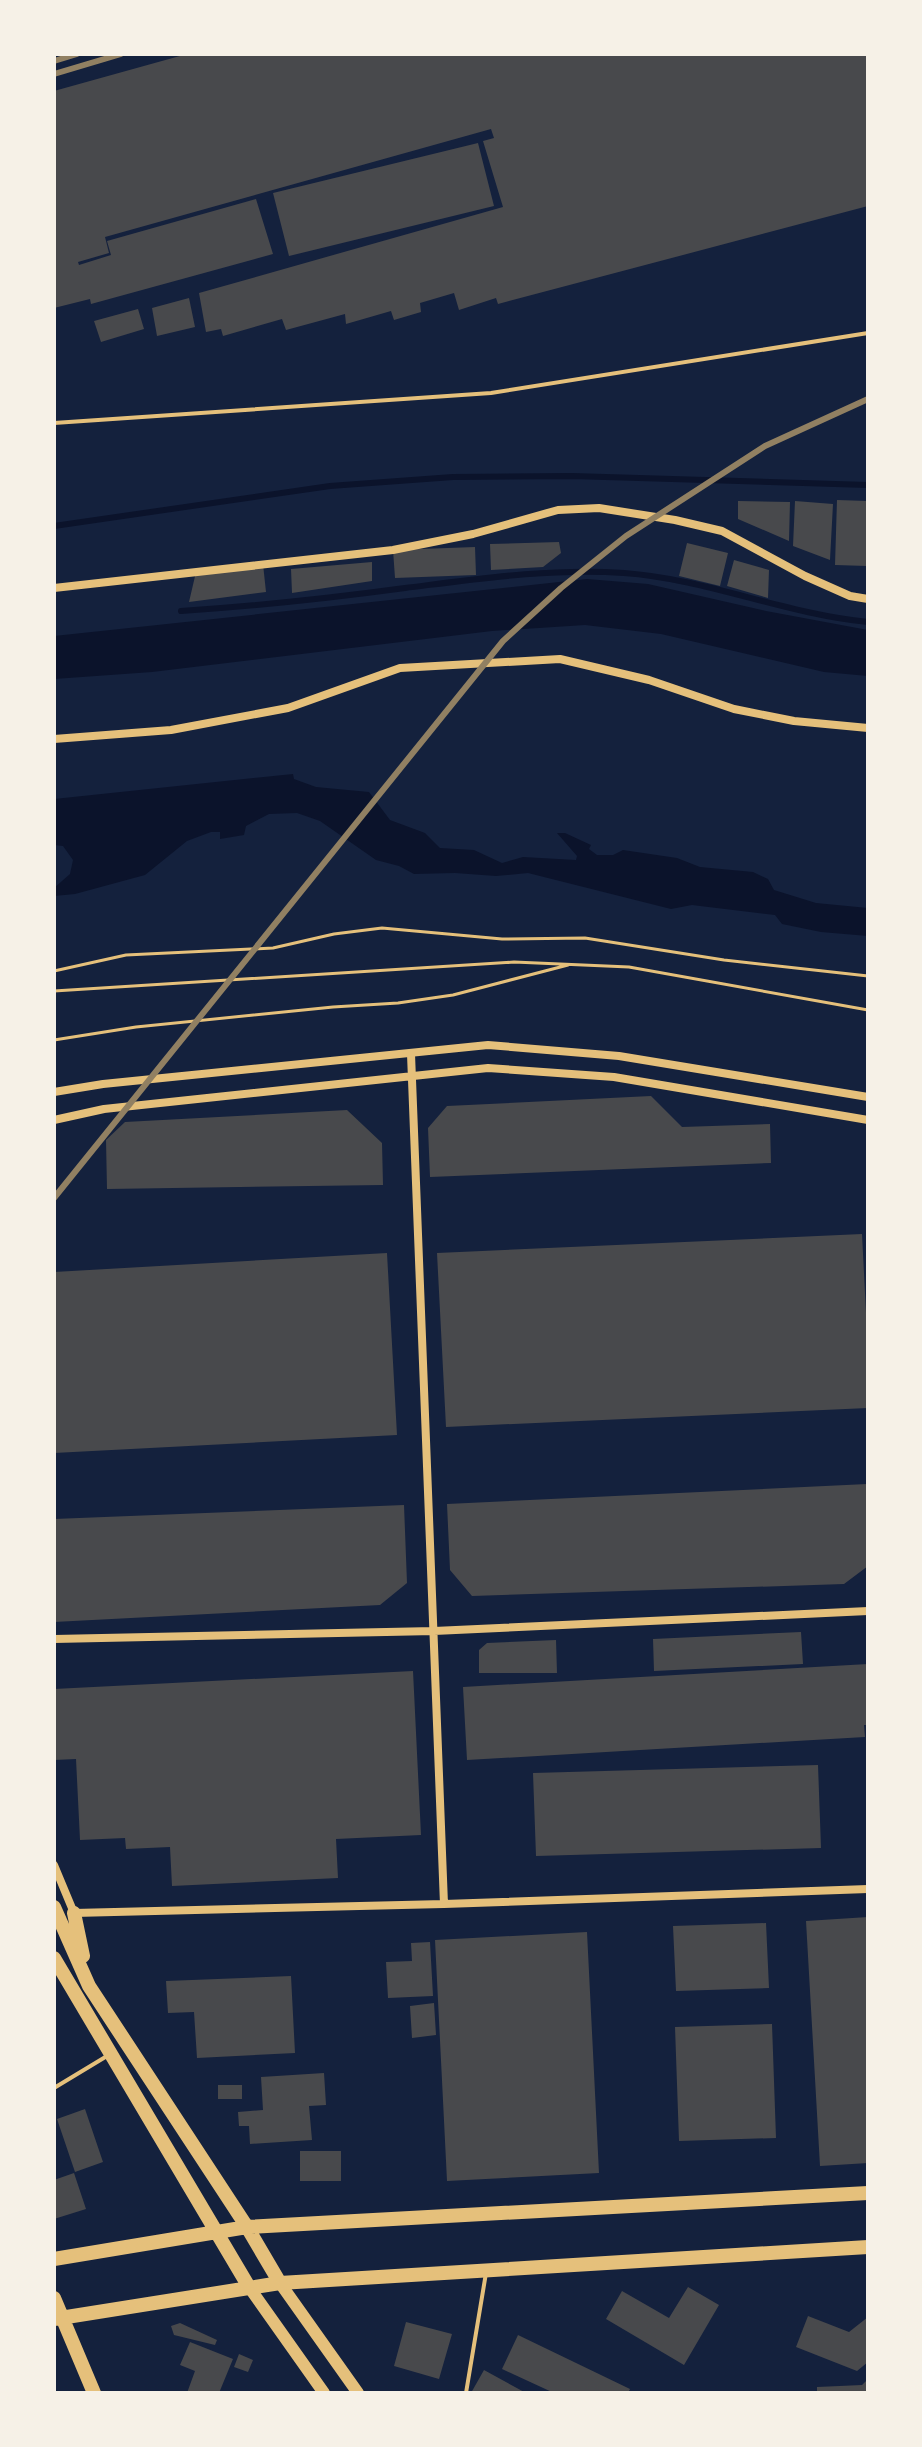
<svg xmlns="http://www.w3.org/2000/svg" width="922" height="2447" font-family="Quicksand,sans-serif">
	<rect width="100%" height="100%" fill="#14213d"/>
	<!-- water -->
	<path fill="#0b132b" d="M587 579 648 584 766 611 868 630V676L824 672 661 634 585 625 492 631 152 672 54 679V636Z
		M293 774 294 779 316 787 369 792 390 820 425 833 440 848 474 850 502 863 523 857 576 860 577 856 557 833H565L591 845 589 849 597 855H613L623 850 677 858 700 867 753 872 768 879 774 890 816 903 868 908V936L821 932 782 924 775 915 692 905 671 909 528 873 496 876 455 873 414 874 399 866 376 860 320 821 297 813 269 814 246 826 244 835 220 839V832H211L187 841 145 875 75 894 54 896V888L70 874 73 860 63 846 54 845V799Z"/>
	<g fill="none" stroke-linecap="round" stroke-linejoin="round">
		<!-- stream -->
		<path stroke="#0b132b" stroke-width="6" d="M54 526 330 486 453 477 572 476 868 485
			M181 611C256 606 331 598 405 588 477 579 550 568 624 573 707 579 785 614 868 622"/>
	</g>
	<!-- building -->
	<path fill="#48494c" d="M187 54H868V206L498 304 496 298 459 310 454 293 420 303 421 312 394 320 391 311 346 324 345 314 286 330 282 319 223 336 221 329 206 332 199 293 503 207 483 141 494 138 491 129 105 237 109 253 78 262 79 265 111 255 107 241 256 199 273 254 91 304 90 299 54 308V91Z
		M478 143 494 206 289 256 273 193Z
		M189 298 195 327 157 336 152 308Z
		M138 309 144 329 101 342 94 321Z
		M837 500 868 501 867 566 835 565Z
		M738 501 790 502 789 541 738 519Z
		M795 501 833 504 830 560 793 546Z
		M559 542 561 553 543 567 491 570 490 544Z
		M687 543 728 553 720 586 679 576Z
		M475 547 476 575 395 578 393 550Z
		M734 560 769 570 768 598 727 586Z
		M372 562V581L292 593 291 569Z
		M263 564 266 592 189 602 196 572Z
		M651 1096 682 1127 770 1124 771 1163 430 1177 428 1128 447 1106Z
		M347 1110 382 1143 383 1185 107 1189 106 1140 125 1122Z
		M862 1234 868 1352V1408L446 1427 437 1253Z
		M387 1253 397 1435 54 1453V1272Z
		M867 1484 868 1566 844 1584 472 1596 450 1570 447 1504Z
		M404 1505 407 1583 380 1605 54 1622V1519Z
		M801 1632 803 1664 654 1671 653 1639Z
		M556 1640 557 1673H479V1650L487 1643Z
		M868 1664V1725H864L865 1737 467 1760 463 1687Z
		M413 1671 421 1835 336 1839 338 1878 172 1886 170 1847 126 1849 125 1838 80 1840 76 1759 54 1760V1689Z
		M818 1765 821 1848 536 1856 533 1773Z
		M868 1917V2163L820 2166 806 1921Z
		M766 1923 769 1988 676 1991 673 1926Z
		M587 1932 599 2173 447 2181 435 1940Z
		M430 1942 433 1996 388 1998 386 1962 412 1961 411 1943Z
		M291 1976 295 2053 197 2058 194 2012 168 2013 166 1981Z
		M434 2003 436 2035 412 2038 410 2006Z
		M772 2024 776 2138 679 2141 675 2027Z
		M324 2073 326 2105 309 2106 312 2140 250 2144 249 2126H239L238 2112 263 2110 261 2077Z
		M218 2085H242V2099H218Z
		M85 2109 103 2162 75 2172 57 2119Z
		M300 2151H341V2181H300Z
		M74 2173 86 2209 54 2219V2180Z
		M688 2287 719 2305 684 2365 606 2319 622 2291 669 2318Z
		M808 2316 849 2332 868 2317V2362L857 2371 796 2347Z
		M406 2322 452 2334 439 2379 394 2366Z
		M180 2323 217 2340 215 2345 174 2335 171 2326Z
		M518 2335 630 2389 628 2393H554L502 2369Z
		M190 2342 233 2359 219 2393H187L195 2371 180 2365Z
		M239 2354 253 2360 248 2372 234 2367Z
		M484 2370 526 2393H471Z
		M868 2379V2393H817V2387L862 2385Z"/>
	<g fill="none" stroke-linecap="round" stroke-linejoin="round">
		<!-- path -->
		<path stroke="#e5c07b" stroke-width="3" d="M54 971 126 955 273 948 334 934 382 928 502 939 585 938 724 960 868 976
			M54 991 514 962 629 967 868 1010
			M54 1040 136 1027 333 1007 398 1003 453 995 568 965"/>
		<!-- service -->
		<path stroke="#e5c07b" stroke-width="4" d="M54 423 491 393 868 333
			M54 2088 107 2056
			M466 2393 486 2273"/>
		<!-- minor -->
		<path stroke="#e5c07b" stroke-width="8" d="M54 588 393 550 473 534 558 510 599 508 675 520 722 531 805 576 850 596 868 599
			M54 739 171 730 288 708 400 668 560 659 649 680 734 709 794 721 868 728
			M411 1054 444 1904
			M54 1092 103 1084 488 1045 619 1056 868 1097
			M54 1120 104 1109 488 1068 614 1077 868 1120
			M54 1639 434 1631 868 1611
			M54 1865 74 1913 444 1904 868 1889"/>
		<!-- secondary -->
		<path stroke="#e5c07b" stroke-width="12" d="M280 2283 358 2393
			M249 2287 324 2393"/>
		<!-- primary -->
		<path stroke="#e5c07b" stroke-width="14" d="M54 1907 89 1986 247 2227 280 2283
			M74 1913 83 1956
			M54 1958 249 2287
			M54 2259 247 2227 868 2193
			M54 2298 94 2393
			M54 2319 280 2283 868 2247"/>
		<!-- rail -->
		<path stroke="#918062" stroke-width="6" d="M54 61 77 54
			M54 74 121 54
			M54 1198 503 641 561 588 626 536 765 446 868 399"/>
	</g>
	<!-- border -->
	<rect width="922" height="2447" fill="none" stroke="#f6f1e7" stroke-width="112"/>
</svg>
